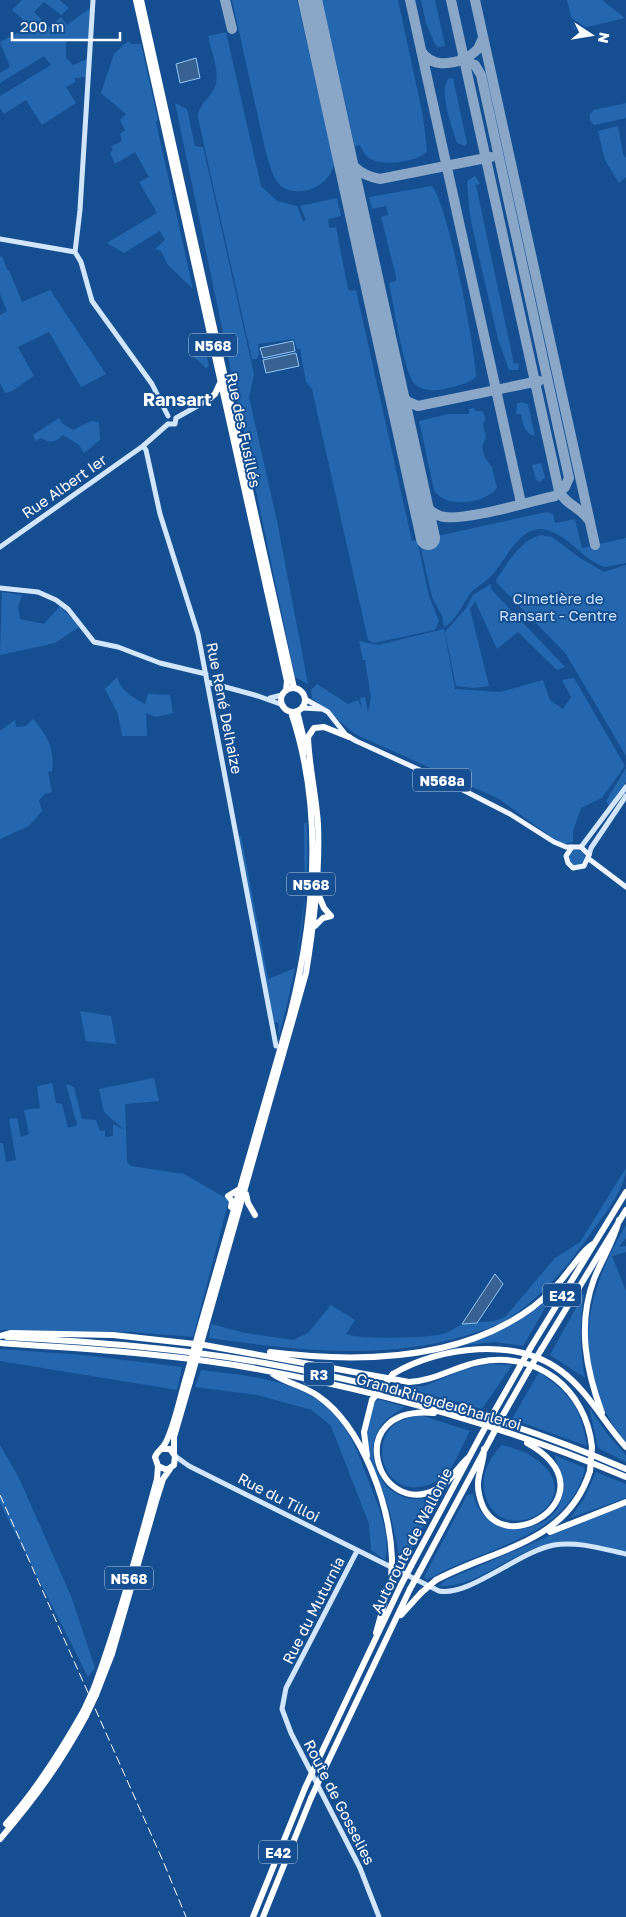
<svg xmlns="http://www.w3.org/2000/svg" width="626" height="1917" font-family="'Golos Text',sans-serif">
	<rect width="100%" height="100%" fill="#154f91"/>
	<!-- green -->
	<path fill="#2467ae" d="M22 0H60L69 8 61 15 44 2 34 12 49 27 61 17 67 25 90 8 88 39 66 40V58L73 65 87 59 86 77 75 78V82L66 87 76 103 42 125 26 100 4 114 0 108V96L51 65 44 56 0 83V73L10 67 0 42 30 26 12 10Z
		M232 0H297L334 163C332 185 299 200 281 186 272 178 270 164 266 153Z
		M322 0H398L423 116 427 151C419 162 381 167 369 158 365 155 362 150 360 145L355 147Z
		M421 0H435L445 46 438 47 435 44 426 23Z
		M567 0H602L625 18 574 30Z
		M226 32 261 186 277 201 297 206 303 221 306 220 300 206 337 198 341 216 328 219 329 228 336 227 348 289 351 291 356 290 412 541 417 540 429 596 439 621 435 630 374 643 368 640 312 389 306 382 300 349H297L294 339 258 344 259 354 257 359H252L198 118C198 103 213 97 216 83 219 69 211 50 208 36Z
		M128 41 132 44H141L158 120 156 122 193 289 168 265 161 251 155 249 165 240 160 231 124 253 107 243 157 213 139 182 149 177 135 152 115 164 110 153 113 150 111 147 122 141 120 134 125 130 120 120 126 114 101 93 114 54Z
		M453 78 467 143 465 146 457 143C452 127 439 94 448 79Z
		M175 103 187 109 195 146 203 147 254 374 249 397 277 521 308 684 295 677Z
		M626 103V118L594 125 590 121V114L594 110Z
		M618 126 623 154 626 158V177L619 183 605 160 598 131Z
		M475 176 480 184 476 185 514 364 519 363 518 370H509L498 339 478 253 470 216 467 181Z
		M432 186C449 208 474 344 476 376 472 383 456 386 448 388 439 391 422 392 415 384 404 375 393 301 389 283L396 281V277L381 217 388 215 386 206 372 209 369 197Z
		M2 256 7 270H9L22 302 50 290 106 374 81 387 49 332 18 347 34 376 12 391 5 393 0 383V315L7 311 0 294V257Z
		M205 348 209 366 206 368 193 356Z
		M521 402 528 404 535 436C524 434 523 423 521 414H516L517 404Z
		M474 408 475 411H482L486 418 483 424 486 437 482 447 485 458 492 467 497 488C485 504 445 509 434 490L419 421 449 414H469V409Z
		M59 418 63 424 73 430 91 421 99 422 100 440 84 453 79 445 63 435C56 442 50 444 41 438L36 441 33 435Z
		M541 463 545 477 540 482 536 480 532 465Z
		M546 512 553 514 555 523 575 519 582 548 626 538V563L605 567C584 560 570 538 550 531 521 520 507 560 490 577 484 583 475 587 470 594 462 605 456 621 444 627L442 616 432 597 419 540Z
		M541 535 552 537 580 558 604 572 626 565V756L566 654 497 583 496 580C508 563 520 540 541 535Z
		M491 584V589L565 667 557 670 518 632 497 649 475 601 470 609 489 686 474 688 456 686 445 632 466 608 473 595Z
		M2 592 22 595 18 607 20 619 44 624 60 606 79 627 55 643 0 655Z
		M444 629 455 689 500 692 543 680 550 700 563 709 571 697 562 680 574 678 625 766 602 798 581 808 573 831V842L561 844 499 799 355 734 312 698 311 690 317 684 348 704 358 700 362 709 360 698 365 697 368 713 371 698 365 660H363L359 641 378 645Z
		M117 677C121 691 132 697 145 704L148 694 170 695 173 713 156 717 146 713 147 736H122L118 714 105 689Z
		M33 719C47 735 55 749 52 771L48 772 52 792 45 794 39 800 42 811 29 826 0 839V731L15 720 16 727 26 726Z
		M626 768V782L609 806 606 801Z
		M304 823H307C310 898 298 967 278 1039L279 1023 274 1022 238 836H241L268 979 295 968 305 897Z
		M569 858a8 8 0 1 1 16 0a8 8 0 1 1-16 0Z
		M80 1011 111 1016 116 1044 86 1041Z
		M154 1078 159 1101 125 1104 127 1162 131 1166 184 1174 229 1200 193 1337 132 1332 0 1330V1143H3L6 1162 16 1160 9 1119 17 1118 21 1137 29 1134 24 1110 40 1108 37 1086 52 1083 56 1103 62 1104 68 1128 77 1125 66 1084 74 1087 82 1119 96 1120 100 1131 105 1130V1137L113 1136V1124L124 1130 104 1112 99 1089Z
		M626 1168C626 1189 599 1222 586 1240 561 1274 542 1296 507 1320 495 1327 481 1331 468 1335 383 1361 295 1350 209 1338L211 1324 245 1333 293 1340 308 1333 331 1305 355 1320 346 1334C363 1340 424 1338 443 1334 450 1332 456 1326 464 1324 478 1321 491 1324 505 1317L555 1258 580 1242Z
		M626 1225V1238L619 1247 626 1246V1252L612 1256 626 1291V1442C568 1372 583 1296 626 1225Z
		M584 1293C580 1323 579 1348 585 1378L550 1355Z
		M552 1296 523 1346 495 1342 463 1345Z
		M0 1349 83 1355 182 1367 177 1390 0 1361Z
		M489 1364 512 1365 482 1409 401 1387 425 1386 462 1370Z
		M201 1370C249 1376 308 1379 340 1421 355 1441 363 1467 372 1490 380 1510 391 1539 385 1560L371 1550 369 1524 331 1426 312 1410 257 1395 195 1387Z
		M539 1372C572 1396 580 1406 587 1446L512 1419Z
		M378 1399 405 1407C397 1412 386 1418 381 1426 360 1456 383 1503 422 1499 427 1498 432 1496 437 1494V1501L402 1566C397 1547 394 1528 389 1509 380 1475 349 1434 378 1399Z
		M589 1407 608 1435 626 1455V1462L598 1448Z
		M420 1415 470 1431C463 1443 455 1465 446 1475 441 1480 431 1484 425 1486 386 1496 368 1446 395 1424 402 1419 412 1417 420 1415Z
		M0 1445 19 1478 71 1596 95 1668 88 1677 0 1503Z
		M502 1445C511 1448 523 1450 531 1456 600 1498 497 1558 484 1490 481 1473 491 1456 502 1445Z
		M554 1455 585 1468C569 1540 480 1547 427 1580L424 1577 467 1495 473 1494C475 1499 476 1505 479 1509 501 1542 561 1532 563 1489 563 1477 558 1466 554 1455Z
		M596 1472 626 1484V1498L570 1518 584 1499Z
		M626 1506V1551C595 1549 579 1538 546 1545 511 1553 473 1589 439 1586L446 1580 594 1517Z"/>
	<!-- water -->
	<path fill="#376292" stroke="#95c4f3" d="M196 58 200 78 180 83 176 64Z
		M293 341 295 351 263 358 260 348Z
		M296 353 299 366 266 373 263 360Z
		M495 1274 503 1284 477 1323 462 1324Z"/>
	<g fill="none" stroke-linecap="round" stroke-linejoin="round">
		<!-- taxiway -->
		<path stroke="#8aa7c8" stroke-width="10" d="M225 0 232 29
			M410 0 521 503
			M451 0 559 491C565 504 580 507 588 519
			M475 0 595 545
			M421 51C432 68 449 64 466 59
			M466 59 478 49 483 38
			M341 141C347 163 358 175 380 179L491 157
			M396 389 408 402 418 406 539 381
			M418 491C422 502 429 512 440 516 460 523 532 501 555 496L565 487 569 478 481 75 475 65 460 60"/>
		<!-- runway -->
		<path stroke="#8aa7c8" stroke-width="24" d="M310 0 428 538"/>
		<!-- secondary -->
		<path stroke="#d1e5fb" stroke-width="5" d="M0 239 75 252
			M75 252 80 210 93 0
			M75 252 81 262 92 301 152 384 168 416
			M176 418 208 400
			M168 424H175L176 418
			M143 446 146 450 160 514 198 634 276 1046
			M0 547 143 446 168 424
			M0 588 38 592 56 600 68 609 94 642 118 647 160 663 206 674
			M207 682 258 696 283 705
			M270 698 282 695
			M581 847 626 787
			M589 855 591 848 626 796
			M175 1456 189 1466 439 1591C469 1597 520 1551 554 1545 578 1541 603 1549 626 1554
			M357 1551 286 1688 282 1709 291 1733 360 1868 379 1917"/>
		<!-- primary -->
		<path stroke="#edf4ff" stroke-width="5" d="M305 699 328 712 346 735 356 741 455 786 510 814 554 842 566 847H581L589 855 584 866 573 868 568 863 566 856 572 847
			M302 708 321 709
			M589 859 626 887"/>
		<!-- highway -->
		<path stroke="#fff" stroke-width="6" d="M136 0 287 681 286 690
			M141 0 294 688
			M208 400 215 394 220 383
			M281 700a12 12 0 1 1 24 0a12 12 0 1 1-24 0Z
			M297 711 307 752
			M315 926 323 918 331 916 324 908 319 896
			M246 1194 248 1203 255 1215
			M231 1207 232 1201 228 1196 238 1190
			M201 1324 290 1015C315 916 324 809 291 712
			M206 1326 306 973C314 924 320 875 318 824 316 795 309 766 308 737L314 728 324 727 349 737
			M0 1336 11 1333 113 1335 204 1345 409 1382C434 1381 454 1367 479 1362 537 1350 586 1389 592 1447
			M7 1337C93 1342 179 1348 264 1363 388 1385 510 1419 626 1469
			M0 1343C78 1348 157 1353 234 1365 369 1388 500 1424 626 1477
			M531 1347 626 1192
			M541 1350 626 1210
			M270 1352C357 1363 461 1361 533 1307 547 1296 560 1283 570 1269 578 1260 583 1250 593 1244
			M273 1374C286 1383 304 1386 318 1396 363 1427 390 1506 392 1559
			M393 1374C440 1346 516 1337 561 1371 588 1391 604 1423 626 1447
			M494 1412 519 1368
			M434 1413C340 1405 377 1521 437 1489 451 1482 457 1467 469 1457
			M602 1413C586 1370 577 1325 594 1279 602 1259 614 1241 619 1220
			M503 1415 528 1371
			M163 1449H170L175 1456 174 1465 167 1470 158 1466 155 1457C157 1451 163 1449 166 1442 175 1423 179 1401 185 1381
			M484 1449C484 1465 475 1477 479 1494 494 1570 619 1494 527 1443
			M174 1453V1437L190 1382
			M367 1456 364 1432 372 1400
			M550 1532 626 1502
			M411 1566 481 1435
			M420 1571 491 1438
			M436 1580C495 1548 567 1544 590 1471
			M401 1615 421 1593
			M376 1633 391 1579
			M94 1688C119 1620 138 1549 157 1479L158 1466
			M96 1695 112 1654 157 1498 163 1479 170 1469
			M318 1760 401 1585
			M324 1770 410 1589
			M6 1824C37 1789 61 1751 84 1710
			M0 1839C36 1797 60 1764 86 1716
			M253 1917 305 1788
			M263 1917 311 1798"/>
		<!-- rail -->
		<path stroke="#fff" stroke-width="1" stroke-dasharray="9 4" stroke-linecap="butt" d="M0 1495 163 1861 186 1917"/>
		<!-- highway-bridge -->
		<path stroke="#fff" stroke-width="6" d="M519 1368 531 1347
			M528 1371 541 1350
			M185 1381 201 1324
			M190 1382 206 1326
			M372 1400 393 1374
			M481 1435 494 1412
			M491 1438 503 1415
			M590 1471 592 1447
			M391 1579 392 1559
			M401 1585 411 1566
			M410 1589 420 1571
			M421 1593 436 1580
			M84 1710 94 1688
			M86 1716 96 1695
			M305 1788 318 1760
			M311 1798 324 1770"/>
	</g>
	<g text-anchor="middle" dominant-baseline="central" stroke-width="4" stroke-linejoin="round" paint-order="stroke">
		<!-- shield labels -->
		<g fill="#154f91" stroke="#b9cade" stroke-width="1">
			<rect x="189" y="333.5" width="48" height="23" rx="4"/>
			<rect x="413" y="768.5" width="58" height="23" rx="4"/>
			<rect x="287" y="872.5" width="48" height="23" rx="4"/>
			<rect x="543" y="1283.5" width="38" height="23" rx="4"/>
			<rect x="304" y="1362.5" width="30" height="23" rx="4"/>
			<rect x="105" y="1566.5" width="48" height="23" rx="4"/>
			<rect x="259" y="1840.5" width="38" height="23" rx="4"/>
		</g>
		<g font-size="14" font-weight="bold" fill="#fff">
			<text x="213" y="345">N568</text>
			<text x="442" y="780">N568a</text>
			<text x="311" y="884">N568</text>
			<text x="562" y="1295">E42</text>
			<text x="319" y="1374">R3</text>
			<text x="129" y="1578">N568</text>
			<text x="278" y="1852">E42</text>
		</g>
		<!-- street labels -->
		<g font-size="15" fill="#fff" stroke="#154f91">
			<text transform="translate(244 430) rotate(78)">Rue des Fusillés</text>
			<text transform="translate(64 486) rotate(-35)">Rue Albert Ier</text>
			<text transform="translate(225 708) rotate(79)">Rue René Delhaize</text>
			<text transform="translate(439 1401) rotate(16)">Grand Ring de Charleroi</text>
			<text transform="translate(279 1497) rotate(27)">Rue du Tilloi</text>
			<text transform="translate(411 1540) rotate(-63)">Autoroute de Wallonie</text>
			<text transform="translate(313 1610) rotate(-63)">Rue du Muturnia</text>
			<text transform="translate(340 1802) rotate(63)">Route de Gosselies</text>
		</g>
		<!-- park labels -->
		<g font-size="15" fill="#cae2fc" stroke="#154f91">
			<text x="558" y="598">Cimetière de<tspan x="558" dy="17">Ransart - Centre</tspan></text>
		</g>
		<!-- quarter labels -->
		<g font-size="18" font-weight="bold" fill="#fff" stroke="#154f91">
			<text x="177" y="399">Ransart</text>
		</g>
	</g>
	<!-- north arrow -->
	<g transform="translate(591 35) rotate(102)" stroke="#154f91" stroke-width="4" paint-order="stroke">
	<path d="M0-4L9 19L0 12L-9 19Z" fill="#ffffff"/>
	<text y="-8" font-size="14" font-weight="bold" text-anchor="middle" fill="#ffffff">N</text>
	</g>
	<!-- scale -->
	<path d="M12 32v8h108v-8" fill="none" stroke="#ffffff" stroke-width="2.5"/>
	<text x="20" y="32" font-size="15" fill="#ffffff" stroke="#154f91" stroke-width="4" paint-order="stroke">200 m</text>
</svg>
